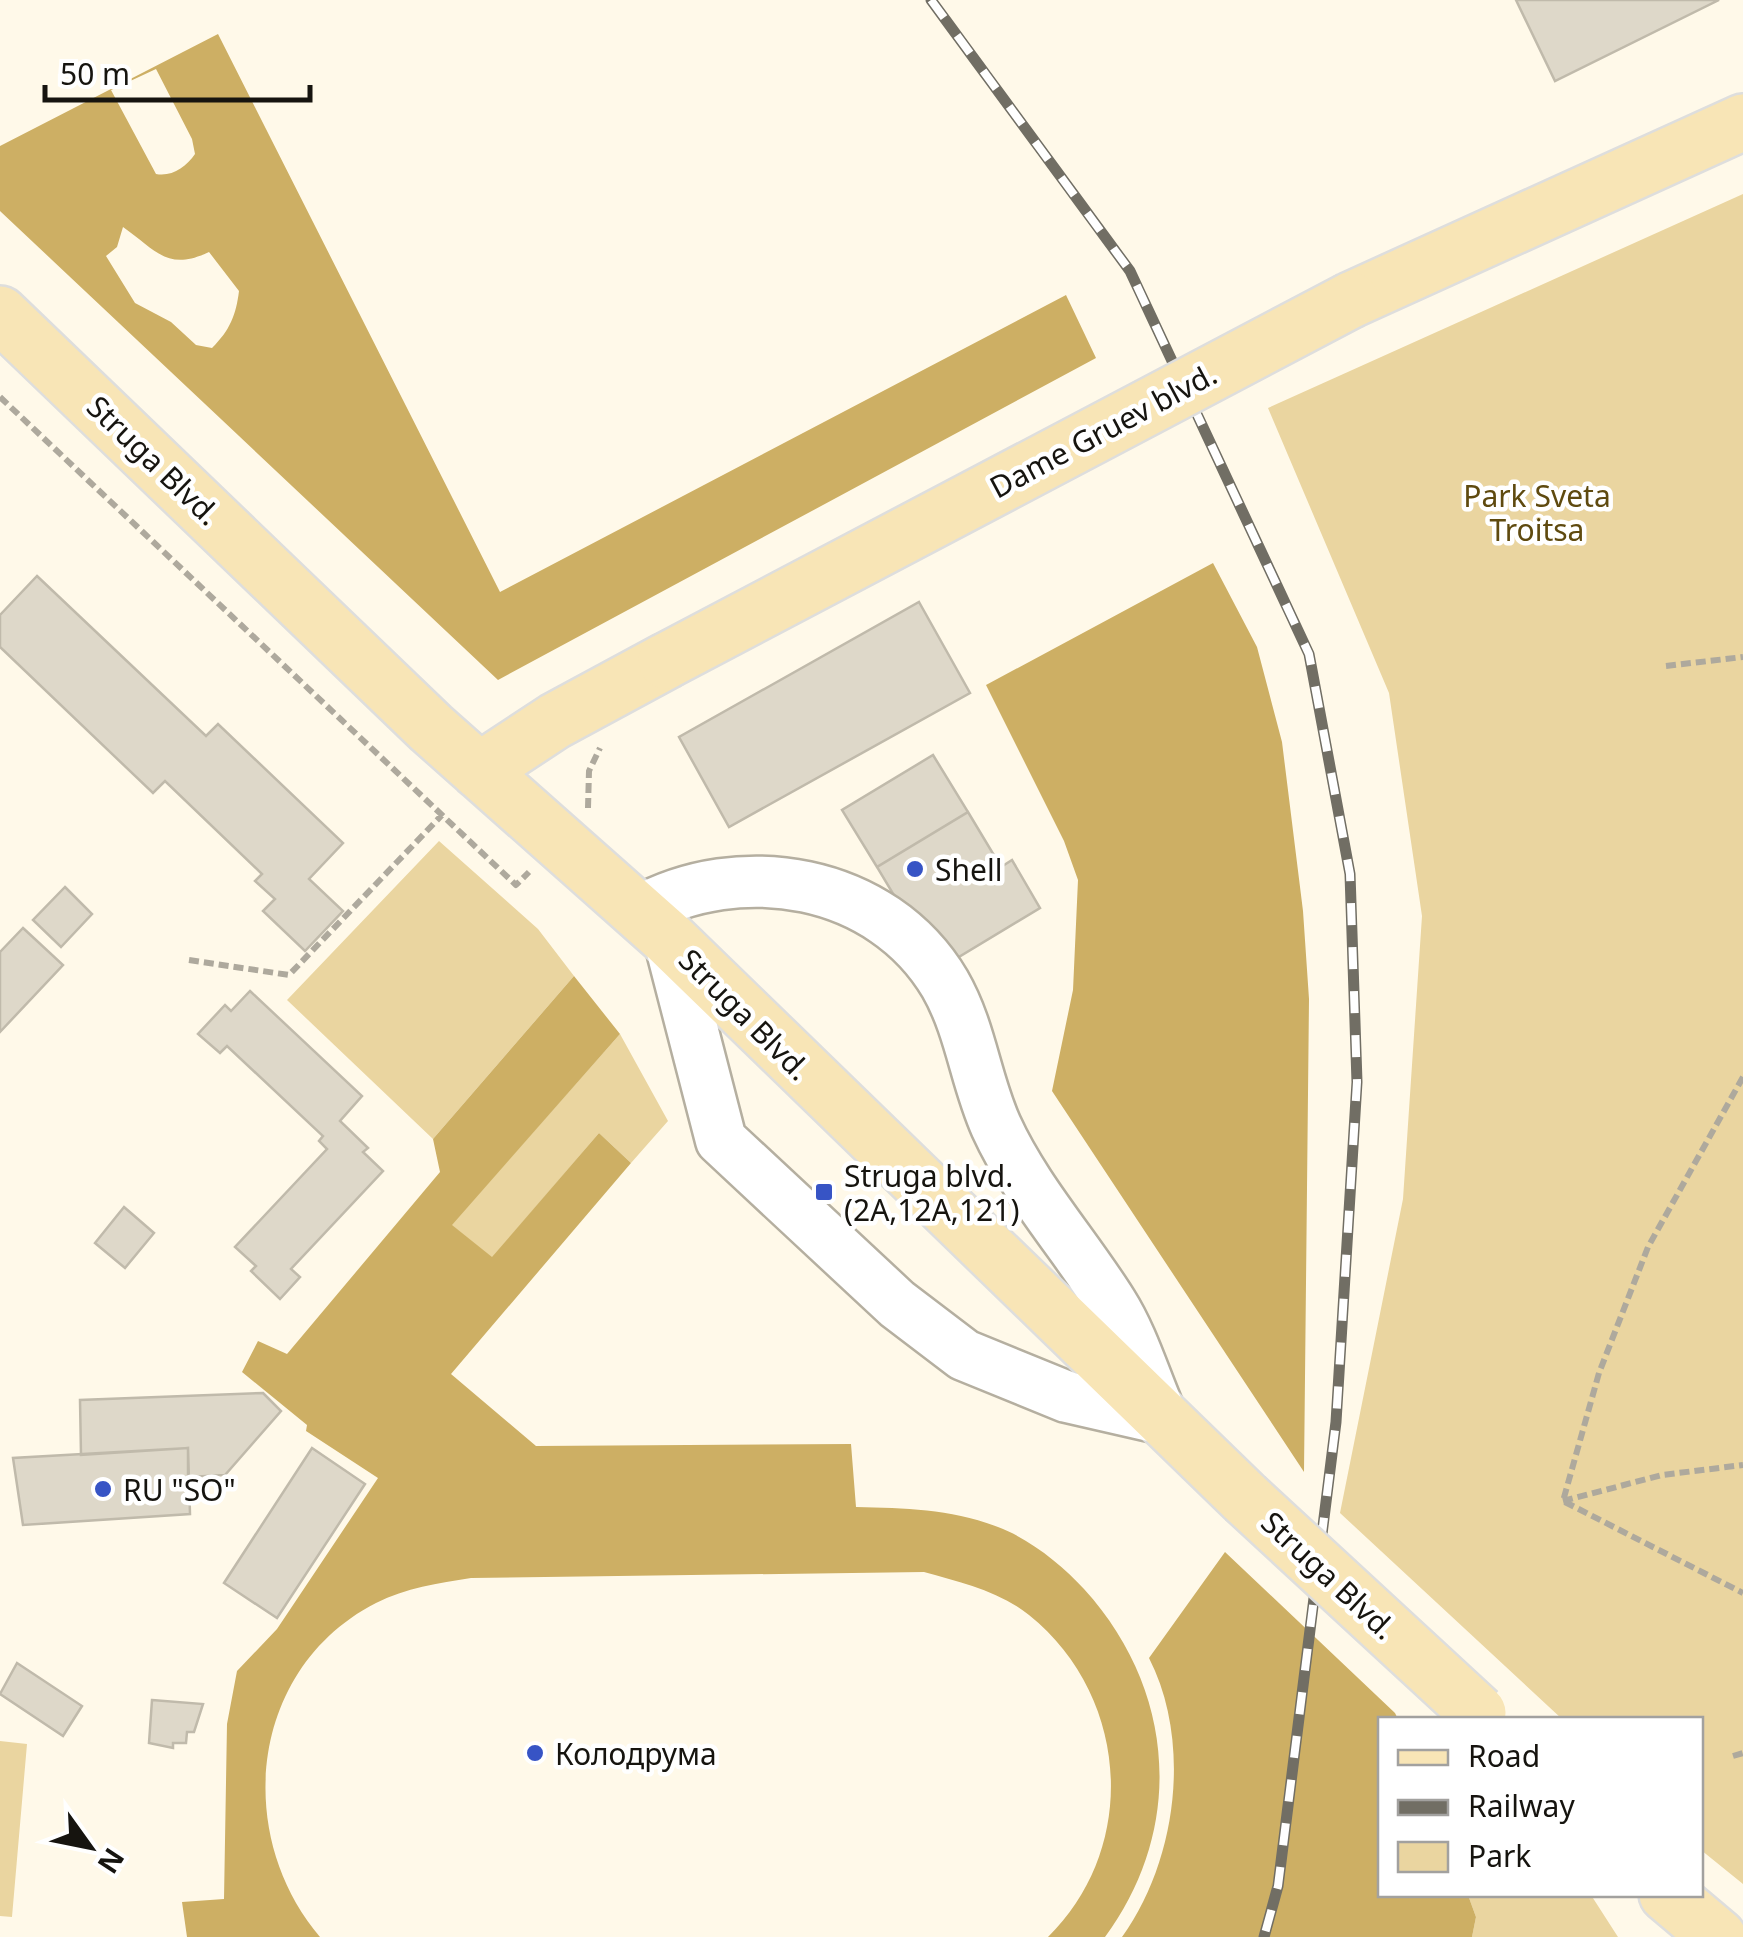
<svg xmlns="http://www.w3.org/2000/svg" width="1743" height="1937" font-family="'Noto Sans',sans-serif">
	<rect width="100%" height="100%" fill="#fff9e9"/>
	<!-- green -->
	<path fill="#ead5a0" d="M1743 194V1884L1701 1850 1700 1720 1562 1719 1340 1513 1403 1199 1422 916 1389 693 1268 408Z
		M439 841 538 929 574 976 433 1139 287 1000Z
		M620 1034 668 1121 631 1163 599 1133 492 1258 451 1225Z
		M0 1741 27 1744 12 1917 0 1916Z
		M1468 1895H1591L1618 1937H1472L1476 1917Z"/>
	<!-- forest -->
	<path fill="#cdaf64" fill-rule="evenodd" d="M218 34 500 592 1066 295 1096 358 498 680 0 211V146ZM156 69 192 139 195 154C186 167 172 177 156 174L111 90ZM123 227C156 250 167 272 209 252L239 291C236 315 230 330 212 348L196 345 171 322 135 303 106 256 117 247Z
		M1213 563 1257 647 1282 742 1303 911 1309 999 1304 1472 1052 1091 1073 990 1078 880 1064 841 986 685Z
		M574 976 620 1034 452 1225 492 1257 599 1133 631 1163 451 1374 536 1446 851 1444 856 1507C906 1508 951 1509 998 1527 1030 1539 1062 1565 1084 1589 1175 1689 1186 1827 1105 1937H1048C1140 1847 1129 1695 1029 1615 999 1591 960 1582 924 1572L471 1578C438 1583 406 1588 376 1603 249 1668 233 1835 320 1937H187L182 1902 224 1899 227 1724 237 1671 277 1629 378 1478 306 1431 307 1425 242 1372 258 1341 287 1354 440 1172 433 1139Z
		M1225 1552 1395 1713 1398 1719 1380 1720V1894L1468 1895 1476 1917 1472 1937H1122C1177 1861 1192 1742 1149 1658Z"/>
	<!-- building -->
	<path fill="#ded8c9" stroke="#c0baab" stroke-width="2.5" d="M1516 0H1719L1555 81Z
		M37 576 206 736 218 724 343 843 309 879 343 911 305 951 263 911 275 899 255 881 262 874 165 781 153 793 0 647V615Z
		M919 602 970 693 729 827 679 737Z
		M933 755 968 812 877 867 842 810Z
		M968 812 1001 867 1012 860 1040 908 924 978 910 922 877 867Z
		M65 887 92 914 61 947 33 920Z
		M23 928 63 965 0 1032V952Z
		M250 991 362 1096 340 1121 368 1148 363 1152 383 1171 291 1269 300 1277 280 1299 251 1271 256 1266 235 1247 327 1149 319 1141 323 1136 227 1046 220 1053 198 1034 225 1005 231 1011Z
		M124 1207 154 1233 125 1268 95 1243Z
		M263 1393 281 1411 225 1475 188 1477V1448L81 1455 80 1400Z
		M188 1448 190 1514 23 1525 13 1458Z
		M312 1448 365 1484 277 1618 224 1583Z
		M17 1663 82 1706 63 1736 0 1694Z
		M152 1700 203 1704 194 1732H187L186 1743H173V1748L149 1743Z"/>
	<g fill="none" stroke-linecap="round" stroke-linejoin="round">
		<defs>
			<path id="minor" d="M638 912C740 855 882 878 945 984 971 1029 975 1079 996 1126 1025 1190 1075 1245 1112 1304 1133 1337 1145 1379 1161 1415
				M669 939 721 1140 897 1304 964 1355 1067 1397 1163 1419"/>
			<path id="major" d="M1351 300 1743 122
				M0 314 431 728 669 939 1245 1498
				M479 771 555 721 666 661
				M1667 1894 1718 1937"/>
		</defs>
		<!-- minor casing -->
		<use href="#minor" stroke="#b5afa0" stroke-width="55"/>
		<!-- major casing -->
		<use href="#major" stroke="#dededd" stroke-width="60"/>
		<!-- path -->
		<path stroke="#aea99d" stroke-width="6" stroke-dasharray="10 5" stroke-linecap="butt" d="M0 397 516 885 529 872
			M1666 666 1743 657
			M588 808 589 771 600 748
			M189 960 289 975 442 815
			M1743 1077 1648 1247 1599 1373 1563 1501 1743 1593
			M1563 1501 1662 1475 1743 1465
			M1733 1756 1743 1753"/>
		<!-- minor -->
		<use href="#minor" stroke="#fff" stroke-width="50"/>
		<!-- major -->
		<use href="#major" stroke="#f8e5b6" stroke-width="55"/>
		<defs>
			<path id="rail" d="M931 0 1130 271 1309 654 1350 874 1357 1082 1336 1422 1278 1886 1264 1937"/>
		</defs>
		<!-- rail casing -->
		<use href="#rail" stroke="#716e64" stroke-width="11"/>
		<!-- rail -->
		<use href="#rail" stroke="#fff" stroke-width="8" stroke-dasharray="22" stroke-linecap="butt"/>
		<defs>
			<path id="major-bridge" d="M666 661 1351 300
				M1245 1498 1478 1713"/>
		</defs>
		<!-- major-bridge casing -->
		<use href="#major-bridge" stroke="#dededd" stroke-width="60" stroke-linecap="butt"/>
		<!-- major-bridge -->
		<use href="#major-bridge" stroke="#f8e5b6" stroke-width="55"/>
	</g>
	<!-- markers -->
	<g fill="#3754c5" stroke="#fff" stroke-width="4">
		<circle cx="915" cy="869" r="10"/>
		<rect x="814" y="1182" width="20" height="20" rx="5"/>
		<circle cx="103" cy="1489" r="10"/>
		<circle cx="535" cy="1753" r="10"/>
	</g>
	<g text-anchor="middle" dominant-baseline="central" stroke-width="9" stroke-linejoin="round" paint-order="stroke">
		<!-- street labels -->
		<g font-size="30" fill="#16140f" stroke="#fff">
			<text transform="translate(1103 430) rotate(-28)">Dame Gruev blvd.</text>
			<text transform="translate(154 460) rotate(44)">Struga Blvd.</text>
			<text transform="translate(745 1014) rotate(45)">Struga Blvd.</text>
			<text transform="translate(1329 1575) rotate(43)">Struga Blvd.</text>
		</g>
		<!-- park labels -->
		<g font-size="30" fill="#5f4a0f" stroke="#fff">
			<text x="1537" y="495">Park Sveta<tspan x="1537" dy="34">Troitsa</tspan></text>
		</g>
		<!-- poi labels -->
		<g font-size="30" fill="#16140f" stroke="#fff" text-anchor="start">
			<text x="935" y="869">Shell</text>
			<text x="844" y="1175">Struga blvd.<tspan x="844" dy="34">(2A,12A,121)</tspan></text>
			<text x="123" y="1489">RU "SO"</text>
			<text x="555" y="1753">Колодрума</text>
		</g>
	</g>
	<!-- legend -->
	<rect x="1378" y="1717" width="325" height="180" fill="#ffffff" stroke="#a2a19f" stroke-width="2.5"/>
	<rect x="1398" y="1750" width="50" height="15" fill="#f8e5b6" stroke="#a2a19f" stroke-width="2.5"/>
	<text x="1468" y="1767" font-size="30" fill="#16140f">Road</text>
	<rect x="1398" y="1800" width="50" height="15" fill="#716e64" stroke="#a2a19f" stroke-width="2.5"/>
	<text x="1468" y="1817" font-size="30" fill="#16140f">Railway</text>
	<rect x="1398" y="1842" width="50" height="30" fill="#ead5a0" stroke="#a2a19f" stroke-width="2.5"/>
	<text x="1468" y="1867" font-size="30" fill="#16140f">Park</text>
	<!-- north arrow -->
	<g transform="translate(90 1847) rotate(123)" stroke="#ffffff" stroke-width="8" paint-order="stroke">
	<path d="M0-8L18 38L0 25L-18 38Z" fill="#16140f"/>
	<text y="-15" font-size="28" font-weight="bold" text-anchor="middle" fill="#16140f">N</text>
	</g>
	<!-- scale -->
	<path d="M45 85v15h265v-15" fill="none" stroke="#16140f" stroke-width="5"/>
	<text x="60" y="85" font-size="30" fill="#16140f" stroke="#ffffff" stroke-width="8" paint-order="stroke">50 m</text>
</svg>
